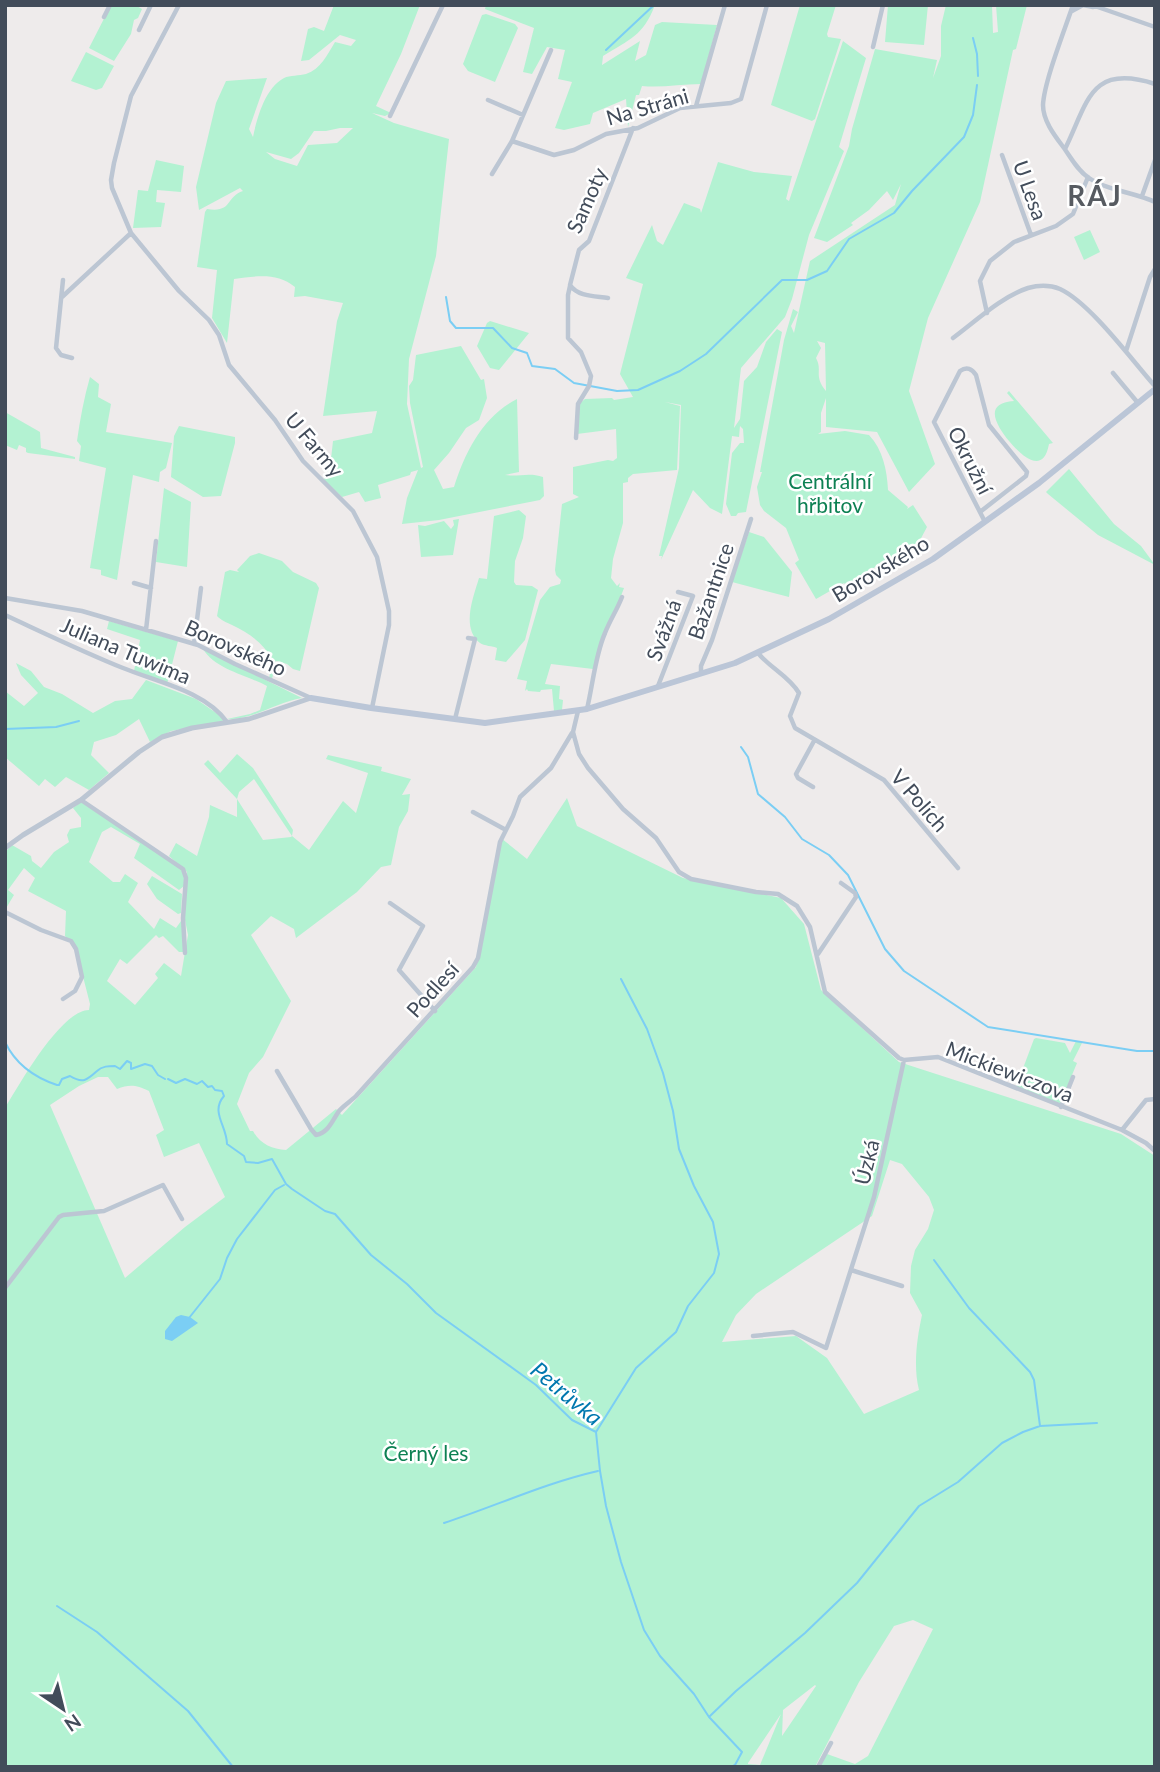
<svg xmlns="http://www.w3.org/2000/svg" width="1160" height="1772" font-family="Lato,sans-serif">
	<rect width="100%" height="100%" fill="#eeebeb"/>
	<!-- green -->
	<path fill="#b3f2d2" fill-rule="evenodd" d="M111 5H135L142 9 138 18 134 20 131 34 114 61 89 48Z
		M334 5H420L401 54 376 106 391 113 385 116 372 113 394 123 449 139 436 256 409 359 407 404 421 468 423 467 410 403 409 386 413 380 416 355 461 346 481 380 484 379 487 398 479 420 466 428 449 453 434 470 443 489 454 487C465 452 483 416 517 399L519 472 505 475C519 477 529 472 543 477L544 496 540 500 439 520 402 524 407 498 418 470 411 472 410 475 378 485 381 498 365 502 359 492 342 497 324 480 333 460 331 459 333 441 372 433 377 411 323 416 337 321 343 303 305 296 294 297 295 287C277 272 256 276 234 279L227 343 212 318 217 270 197 267 205 212 207 209C233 213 225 197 243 191L240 188 199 210 196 187 216 103 226 81 267 78 249 129 253 137C257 118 265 88 284 78 290 75 299 76 306 74 321 69 327 55 335 42L351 46 356 40 340 35 309 60 301 61 308 29 314 27 324 31ZM340 128H353L337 143 308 145 297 166 275 159 266 152 291 159 299 153 314 131H326Z
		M486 5H655C643 36 630 39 603 56L602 65 640 41 635 61 646 55 655 25 662 22 717 25 701 84C681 84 661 88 642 86L639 95H636L628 127 626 99 593 113 590 124 564 130 555 128 572 82 558 79 565 50 547 47 532 74 523 72 534 28 485 9Z
		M800 5H836L827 34 828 37 841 39 815 119 812 121 771 105Z
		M888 5H928L924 45 885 42Z
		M946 5H992L993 33 998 32 996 5H1027L1016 49 1013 50 980 202 928 318 909 391 935 464 909 492 877 432 826 427V398L821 413V432L818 434 845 431 869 435C883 450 887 470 888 490L908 507 907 509 913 505 927 527 919 542 870 570 872 573 858 581 846 585 844 583 816 599 795 563 799 560 786 528 764 511 760 505 757 487 762 472H760L784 340 793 309 798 312 791 326 794 333 810 261 895 205 901 184 893 200 887 191 869 210 851 223 853 225 827 242 814 238 849 146 852 129 875 49 937 60 933 78 941 56V26ZM817 341 825 343 826 391C813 375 823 371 816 358L821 348Z
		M486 14 515 24 518 28 495 82 468 71 463 64 482 15Z
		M843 41 866 58 839 147 844 151 809 235 792 299 785 317 741 368 734 428 740 419 744 381 757 367 766 342 777 329 782 332 746 512 738 513 736 516H731L726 504 732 453 740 443H744L743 429 740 426 739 437 732 436 722 514 710 508 693 490 661 560 662 556H659L679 468 681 405 665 402 680 406 677 470 633 474 628 478V482L623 483V523L613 559 611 578 617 586 620 583 619 587 624 588 593 669 551 664 545 684 560 686 559 699 563 700 562 710 554 711 552 689 541 690 540 692 528 691 527 689 525 691 527 681 517 679 540 600 550 587 560 584 561 580 556 575 555 570 562 504 579 497 573 494V467L608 460 613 461 617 458 616 429 577 434 579 404 585 399 612 398 614 400 633 397 620 374 643 284 626 278 652 225 657 241 663 245 684 203 700 209 701 213 718 162 754 172 792 176 786 199 789 201Z
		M86 52 114 66 102 88 96 90 71 81Z
		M156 160 184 166 181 192 157 190 156 202 165 203 161 227 133 228 138 190 148 191Z
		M1090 230 1100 252 1084 260 1074 237Z
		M490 321 529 333 499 370 490 368 477 346 487 323Z
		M90 377 99 384 98 397 111 404 106 432 172 443 166 468 160 472 159 482 133 475 117 580 101 575V570L90 568 106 468 79 461 81 446 77 441C80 419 84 398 90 377Z
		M1009 391 1053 443 1049 444C1043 477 1020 454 1009 441 997 426 982 403 1014 401L1007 393Z
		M5 412 40 432 41 448 75 457V459L28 453 26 452V448L19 445 17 450 5 445Z
		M179 426 235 437V443L221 496 203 497 171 477 174 436Z
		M1069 469 1114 524 1141 546 1155 565 1098 535 1048 494 1046 492Z
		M164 488 191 502 187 567 156 562Z
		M519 510 526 516 523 538 515 561 514 582 516 585 532 586 538 590 525 640 506 662 495 660 497 648C493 646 484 646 480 643 461 628 473 598 479 578L487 579 494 516Z
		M459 519 453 555 421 557 418 525 425 526 444 521 451 529 454 525 453 520Z
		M749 532 764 537 792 572 789 597 732 582Z
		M259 553 282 561 293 572 316 583 319 588 300 671 293 669 287 664 276 661 272 679 269 678 273 660C263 643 249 633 232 625 226 622 222 621 217 616L225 572 230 570 239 572 237 570 250 556Z
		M109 621 178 641 167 684 134 671 140 640 107 629Z
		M203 649 302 698C276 702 254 720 227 719L250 714 260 710 267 686C246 675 215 669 203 649Z
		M16 663 31 671 44 687 62 694 93 713 115 701 132 699 146 680 196 699 222 717 223 721 171 731 150 742 139 719 116 735 94 742 91 755 109 773 89 790 66 777 55 787 45 779 39 786 5 757V691L24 706 38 693 21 675Z
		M237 754 253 768 293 830 292 836 309 850 343 801 356 813 368 773 326 759 328 755 382 767 381 771 411 779 402 795 410 794 408 811 399 827 391 865 381 867 357 892 296 938 294 929 271 916 251 935 291 1001 263 1057 249 1073 237 1104 250 1131H253C260 1144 272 1149 286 1150L336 1109 342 1115 476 967 501 838 527 859 567 798 577 826 683 878 781 898 804 924 821 990 899 1062 1121 1134 1155 1156V1767H819L827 1754 855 1764 868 1756 933 1629 913 1620 894 1626 859 1682 815 1767H5V1108C19 1085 61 1010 89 1010L90 1004 76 949 65 936 66 911 28 891 35 878 24 868 8 890 14 895 5 910V852L12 845 31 856 32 861 41 868 54 852 69 842 67 835 70 829 81 827V818L73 808 81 802 180 868 185 874 184 886 179 890 134 858 140 844 111 827 102 832 89 862 113 882H120L125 874 138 883 128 902 154 929 160 918 176 928 181 921 186 946 188 935 184 915 187 872 169 856 176 843 197 856 209 817 210 805 237 817V799L204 764 208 760 220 773ZM254 779 292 836 291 837 263 840 237 799 239 792ZM156 935 159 938 163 936 179 952H185L181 976 164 963 155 974 158 978 135 1005 107 981 120 959 127 964ZM98 1077H108L117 1089C130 1084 136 1085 149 1091L164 1130 156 1135 164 1157 199 1143 225 1197 185 1227 125 1278 50 1105 79 1086ZM890 1160 902 1164 929 1197 934 1210 928 1229 915 1250 911 1266 910 1293 922 1315C917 1338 913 1366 919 1390L864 1414 827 1358 796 1336 722 1342 736 1315 756 1294 872 1216ZM815 1685 816 1686 782 1736 783 1710ZM781 1714 760 1765 748 1764V1763Z
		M152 876 182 894 181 913 178 914 157 899 147 884Z
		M1036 1038 1065 1043 1070 1053 1076 1041 1082 1043 1073 1061 1077 1063 1060 1104 1016 1087 1034 1039Z"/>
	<!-- water -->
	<path fill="#7bcef4" d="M181 1315 190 1317 198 1323 172 1341 165 1339V1331L176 1317Z"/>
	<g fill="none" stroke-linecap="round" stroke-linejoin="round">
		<!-- stream -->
		<path stroke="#7bcef4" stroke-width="2" d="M973 38 977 54 978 76
			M606 50 654 5
			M446 297 450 321 456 328H493L512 348 527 353 532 366 555 369 574 383 617 391 638 390 680 371 706 354 782 280H807L827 271 849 239 894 213 912 191 964 137 973 115 977 85
			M5 729 56 727 79 721
			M741 747 748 757 758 794 785 817 802 839 829 855 848 875 885 949 904 971 988 1027 1137 1051H1155
			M5 1042C15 1063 33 1077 57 1085H59L62 1079 70 1076C83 1084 87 1080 97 1071 102 1066 109 1066 115 1066L120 1069 127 1061 131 1063V1069L145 1064 152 1066 158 1075 165 1079
			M168 1079 176 1083 185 1079 197 1084 202 1081 208 1087 212 1086 215 1090 222 1091 224 1096C210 1112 227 1126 227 1144L244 1156 246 1162 258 1163 272 1159 286 1184 292 1189 325 1211 335 1214 371 1255 407 1284 436 1313 536 1385 572 1420 596 1432 600 1471 606 1506 621 1562 644 1630 660 1656 694 1694 709 1717 742 1752 735 1765 731 1767
			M189 1318 220 1279 227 1258 237 1239 275 1190 284 1185
			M1040 1426 1097 1423
			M596 1432 636 1368 676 1332 688 1306 714 1273 719 1254 713 1222 694 1186 679 1149 673 1111 663 1073 647 1029 621 979
			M444 1523C496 1506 545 1483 598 1471
			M57 1606 97 1632 188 1711 233 1767
			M710 1716 736 1691 805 1633 857 1583 919 1506 958 1482 1002 1443 1023 1432 1040 1426 1034 1380 1030 1372 969 1308 934 1260"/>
		<!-- minor -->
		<path stroke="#bcc6d3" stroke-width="4.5" d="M179 5 131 96 114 163 111 180 112 188 131 233 179 291 209 320 219 335 229 365 275 420 303 461 353 511 377 557 389 611V625L372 708
			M1073 5C1065 29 1044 82 1043 105 1043 121 1055 136 1064 148 1071 158 1078 171 1089 178 1108 191 1134 192 1155 202
			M1092 5 1155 27
			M1072 11 1083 5 1093 7
			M104 17 110 5
			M139 30 151 5
			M873 47 883 5
			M488 100 523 115
			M696 106 725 5
			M390 116 443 5
			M512 141 554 155 574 150 606 134 638 128 680 108 731 103 741 99 767 5
			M1065 149C1088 102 1090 63 1155 84
			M1002 155 1031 235
			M492 174 512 141 551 50
			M1142 196 1155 160
			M63 280 56 348 61 355 72 358
			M570 286 568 295V338L581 352 591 376 589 386 578 404 576 438
			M62 297 131 233
			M608 298C595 296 578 297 570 285L579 250 589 241 633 128
			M987 313 980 281 990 261 1014 242 1056 226 1073 214 1088 177
			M953 338C976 321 1001 297 1028 288 1039 285 1050 285 1060 289 1090 303 1131 359 1154 385
			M1126 351 1150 277 1155 269
			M1113 373 1138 403
			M980 512 1026 476 1027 472 989 425 976 375C972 369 967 366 960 371L934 422 935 424 983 518 985 522
			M134 583 151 588
			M5 598 82 611 198 645 235 664 311 698
			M5 615C44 633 83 652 123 668 157 682 205 691 227 722
			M146 630 156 541
			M194 644 201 588
			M758 653C770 668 789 676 799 693L790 716 795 728 884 780 958 868
			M701 673V666L712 640 751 519
			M658 686 693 596 678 592
			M587 709C593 684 595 656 605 633 610 620 617 610 622 597
			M578 711 573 732 579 754 588 768 623 809 656 838 679 872 691 879 756 892 778 894 797 906 810 927 825 992 899 1058 904 1060 938 1057 1122 1130 1146 1143 1155 1151
			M455 719 475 639 468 638
			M813 787 798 778 796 774 814 741
			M81 800 183 869 186 878 183 918 185 953
			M473 812 506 830
			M390 903 423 926 399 970 435 1011
			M5 912 41 930 71 941 76 949 82 977 75 991 63 999
			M818 954 856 897 855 893 841 883
			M277 1071 311 1129 316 1135C329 1132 332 1121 339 1111 343 1106 351 1101 356 1096L473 967 478 958 500 842 513 816 520 797 551 768 572 733
			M1061 1107 1073 1077
			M1122 1130 1146 1100 1155 1099
			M851 1270 902 1286
			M5 1288 59 1217 63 1215 104 1211 163 1185 182 1219
			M753 1336 793 1332 826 1348 874 1197 904 1060
			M818 1767 831 1743"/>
		<!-- tertiary -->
		<path stroke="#bcc6d3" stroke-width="5" d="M5 848 23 835 81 800 139 752 162 737 192 728 249 719 311 698"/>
		<!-- secondary -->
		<path stroke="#bbc6d7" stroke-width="6" d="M311 698 371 708 485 723 587 709 735 663 829 619 933 559 1039 483 1154 390"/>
	</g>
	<g text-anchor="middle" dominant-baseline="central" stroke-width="5" stroke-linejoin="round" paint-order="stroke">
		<!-- street labels -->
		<g font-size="21" fill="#424c5a" stroke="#fff">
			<text transform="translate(647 106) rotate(-16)">Na Stráni</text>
			<text transform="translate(1031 190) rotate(70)">U Lesa</text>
			<text transform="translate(586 200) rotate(-66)">Samoty</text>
			<text transform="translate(315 444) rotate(50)">U Farmy</text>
			<text transform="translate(971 460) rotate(63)">Okružní</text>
			<text transform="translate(880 568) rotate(-31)">Borovského</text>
			<text transform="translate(710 591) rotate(-71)">Bažantnice</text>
			<text transform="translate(663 630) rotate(-70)">Svážná</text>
			<text transform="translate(236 647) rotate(24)">Borovského</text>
			<text transform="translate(126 650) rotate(23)">Juliana Tuwima</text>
			<text transform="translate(920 800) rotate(49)">V Polích</text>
			<text transform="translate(432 989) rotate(-48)">Podlesí</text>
			<text transform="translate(1010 1071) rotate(21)">Mickiewiczova</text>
			<text transform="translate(866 1162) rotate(-76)">Úzká</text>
		</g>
		<!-- park labels -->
		<g font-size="21" fill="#0d8153" stroke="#fff">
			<text x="830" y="480">Centrální<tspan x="830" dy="24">hřbitov</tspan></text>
			<text x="426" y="1452">Černý les</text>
		</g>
		<!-- water labels -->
		<g font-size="23" font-style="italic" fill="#0078af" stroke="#fff">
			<text transform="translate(567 1393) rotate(40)">Petrůvka</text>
		</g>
		<!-- district labels -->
		<g font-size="28" font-weight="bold" letter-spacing="2" fill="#575b61" stroke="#fff">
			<text x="1095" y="195">RÁJ</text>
		</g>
	</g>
	<!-- border -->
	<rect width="1160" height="1772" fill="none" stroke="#424c5a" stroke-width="14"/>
	<!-- north arrow -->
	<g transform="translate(63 1709) rotate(145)" stroke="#ffffff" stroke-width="5" paint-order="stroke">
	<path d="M0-5L12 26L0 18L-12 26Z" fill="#424c5a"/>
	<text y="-10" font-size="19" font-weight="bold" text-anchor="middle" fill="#424c5a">N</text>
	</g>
</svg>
